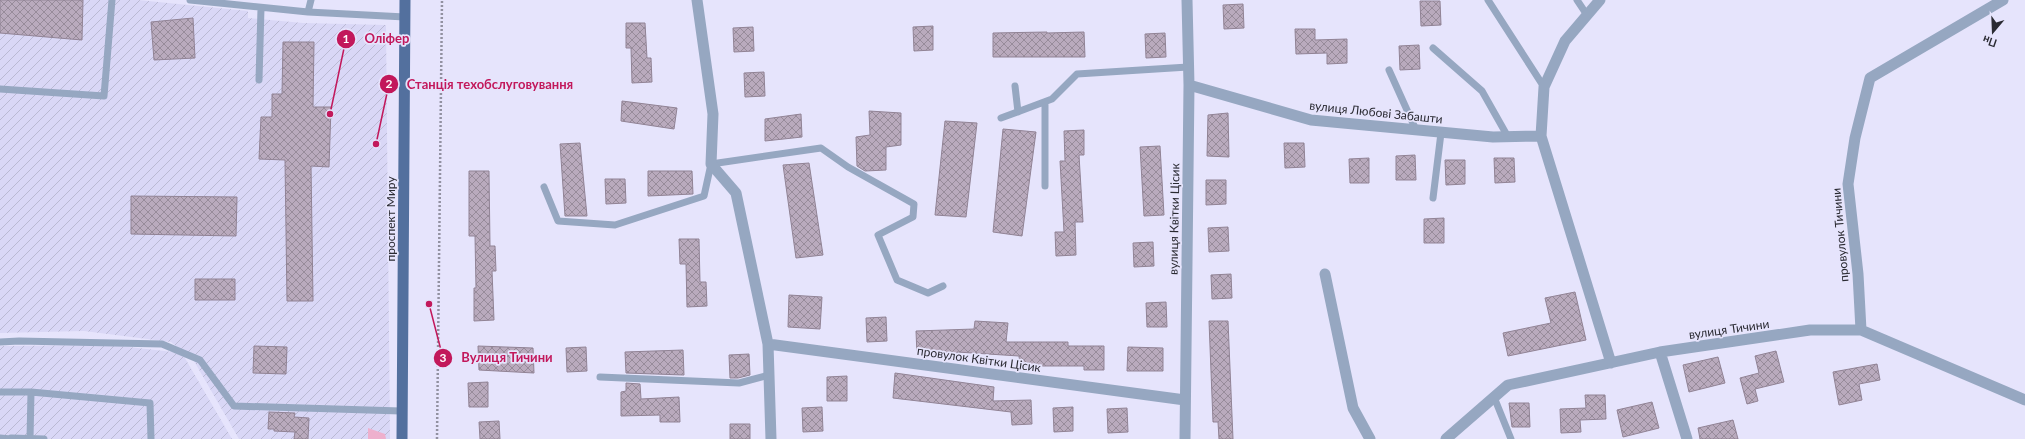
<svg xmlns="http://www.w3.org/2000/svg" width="2025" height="439" font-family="Lato,sans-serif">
	<defs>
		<pattern id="industrial-furrows" width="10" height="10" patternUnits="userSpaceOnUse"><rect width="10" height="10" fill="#d9d7f6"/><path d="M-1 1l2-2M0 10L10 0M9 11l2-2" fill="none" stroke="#bab9d3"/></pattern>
		<pattern id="building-cross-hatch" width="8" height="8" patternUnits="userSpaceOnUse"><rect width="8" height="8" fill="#b9aabd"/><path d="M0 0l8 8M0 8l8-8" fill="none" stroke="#978b9a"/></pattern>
	</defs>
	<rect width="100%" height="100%" fill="#e6e4fc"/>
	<!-- industrial -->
	<path fill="url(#industrial-furrows)" d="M0 0H138L248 11V18L303 23 386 25 390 439H239L194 361 171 342 84 331 0 333Z
		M111 345 182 353 232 439H0V346Z"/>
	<!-- grass -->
	<path fill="#eeb0cd" d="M368 428 385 434 386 439H368Z"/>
	<!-- building -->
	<path fill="url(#building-cross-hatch)" stroke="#918395" d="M0 0H83L82 40 0 33Z
		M1420 1H1440L1441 25 1421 26Z
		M1243 4 1244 28 1224 29 1223 5Z
		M193 18 195 58 154 60 151 22Z
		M626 23H645L647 58H651L652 82 632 83 631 48H626Z
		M933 26V50L914 51 913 27Z
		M753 27 754 51 734 52 733 28Z
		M1295 29H1315V40L1347 39V63L1327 64V53L1296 54Z
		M1047 32V33L1084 32 1085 57H993V33Z
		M1165 33 1166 57 1146 58 1145 34Z
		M283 42H314L313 107H331L329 167 311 166 313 301H287L285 160 259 159 261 117H272V94H282Z
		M1419 45 1420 69 1400 70 1399 46Z
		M764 72 765 96 745 97 744 73Z
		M622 101 677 108 674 129 621 121Z
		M869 111 901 113V145L886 147V170L865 171 857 166 856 137 870 135Z
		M1228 113 1229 157 1207 156 1208 115Z
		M801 114 802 137 765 141V119Z
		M945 121 977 123 966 217 935 215Z
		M1003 129 1036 132 1022 236 993 232Z
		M1084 130V155H1079L1083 222H1075L1076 255 1056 256 1055 232H1064L1060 161H1065L1064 131Z
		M580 143 587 216H565L560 144Z
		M1284 143H1304L1305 167 1285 168Z
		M1160 146 1164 215 1144 216 1140 147Z
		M1415 155 1416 180H1396V156Z
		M1369 158V183H1350L1349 159Z
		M1494 158H1514L1515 182 1495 183Z
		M1445 160H1465V184L1446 185Z
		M809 163 823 255 796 258 783 165Z
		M469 171H489L490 246H495L496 271H492L494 320 474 321V288H476L475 236H469Z
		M648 171H692L693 194 648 196Z
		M605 179H625L626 203 606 204Z
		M1206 180H1226V204L1206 205Z
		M131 196 237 197 236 236 131 234Z
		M1444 218V243H1424V219Z
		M1228 227 1229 251 1209 252 1208 228Z
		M679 239H699L700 282H706L707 306 687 307 686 264H680Z
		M1153 242 1154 266 1134 267 1133 243Z
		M1231 274 1232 298 1212 299 1211 275Z
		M195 279H235V300H195Z
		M1575 292 1586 340 1508 356 1503 333 1551 323 1545 298Z
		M789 295 822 297 820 329 788 327Z
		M1166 302 1167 327H1147L1146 303Z
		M886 317 887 341 867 342 866 318Z
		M975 321 1008 323 1006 342H1068V346H1104V370H1084V366H1020L1019 356 957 352V354L917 355 916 331 974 329Z
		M1209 321H1228L1233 439H1219L1218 422H1213Z
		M254 346 287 347 286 374 253 373Z
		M478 346 533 348 534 373 479 370Z
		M586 347 587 371 567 372 566 348Z
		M1128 347 1163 348V371H1127Z
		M683 350 684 375 626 373 625 352Z
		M1776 351 1784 382 1755 389 1758 401 1747 404 1740 378 1759 373 1755 356Z
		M749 354 750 375 738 378H730L729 355Z
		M1718 357 1725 383 1689 392 1683 365Z
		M1877 364 1880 380 1859 384 1862 400 1839 405 1833 372Z
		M895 373 994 387 993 401 1031 400 1032 424 1012 425 1011 412 893 398Z
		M847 376V401H827V377Z
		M488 382V407H469L468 383Z
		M626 383 640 384 641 399 679 397 680 422H660V415L621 416V392L626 391Z
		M1585 395H1605L1606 419 1580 420 1581 432 1561 433 1560 409 1586 408Z
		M1652 402 1659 428 1623 437 1617 410Z
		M1509 403H1529L1530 427H1512Z
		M822 407 823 431 803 432 802 408Z
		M1073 407V431L1054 432 1053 408Z
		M1127 408 1128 432 1108 433 1107 409Z
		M269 412 295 413 294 417 309 418 308 439H294L295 432 274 431V429H268Z
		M1733 420 1738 439H1700L1698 428Z
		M499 421 500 439H480L479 422Z
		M730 424H750V439H730Z"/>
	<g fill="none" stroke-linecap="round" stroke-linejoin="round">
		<!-- path -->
		<path stroke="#9291a1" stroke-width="2.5" stroke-dasharray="2 2" stroke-linecap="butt" d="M437 439 442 0"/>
		<!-- service -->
		<path stroke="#96a7c1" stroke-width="7" d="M190 0 308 12 405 17
			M1488 0 1544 87
			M1577 0 1587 15
			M308 12 311 0
			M1433 48 1482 91 1508 137
			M1389 70 1416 130
			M259 80 261 8
			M1015 86 1018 112
			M0 89 104 96 112 0
			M1045 102V186
			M1001 118 1052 99 1077 74 1188 67
			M544 187 558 221 615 225 704 196 711 164 821 148 848 167 914 204 913 217 878 235 897 280 928 293 943 286
			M1433 198 1441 133
			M0 342 19 341 162 344 200 360 234 406 401 411
			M600 377 739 383 769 375
			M0 392H31L150 403 151 439
			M1494 397 1511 439
			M0 438 11 439
			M11 438 44 439
			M30 439 31 392"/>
		<!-- minor -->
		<path stroke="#96a7c1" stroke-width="11" d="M697 0 713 114 711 164 736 193 768 344 771 439
			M1189 85 1311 120 1493 137 1541 136 1611 363
			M1541 136 1544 87 1565 41 1600 0
			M1325 274 1353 408 1370 439
			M1861 330 1858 274 1848 184 1855 138 1870 78 2003 0
			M768 344 1185 400
			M1660 352 1687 439
			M1185 439 1189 85 1187 0
			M1446 439 1508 385 1660 352 1810 330H1861L2025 400"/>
		<!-- primary -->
		<path stroke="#53709e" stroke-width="11" d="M402 439 405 0"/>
	</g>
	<g text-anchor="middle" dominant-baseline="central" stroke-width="3.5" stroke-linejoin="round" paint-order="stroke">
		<!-- street labels -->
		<g font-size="12" fill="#2a2a32" stroke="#e6e4fc">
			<text transform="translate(1376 112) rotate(6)">вулиця Любові Забашти</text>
			<text transform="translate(390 219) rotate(-90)">проспект Миру</text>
			<text transform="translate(1174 219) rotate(-89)">вулиця Квітки Цісик</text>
			<text transform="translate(1840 235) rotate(-95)">провулок Тичини</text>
			<text transform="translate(1729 329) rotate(-8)">вулиця Тичини</text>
			<text transform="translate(979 359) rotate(8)">провулок Квітки Цісик</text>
		</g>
	</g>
	<!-- callouts -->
	<path fill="none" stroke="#c2185b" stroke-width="1.5" d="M330 114L346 39M376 144L389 84M429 304L443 358"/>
	<g fill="#c2185b" stroke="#e6e4fc" stroke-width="1.5">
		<circle cx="330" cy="114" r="4"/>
		<circle cx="376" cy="144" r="4"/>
		<circle cx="429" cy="304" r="4"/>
		<circle cx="346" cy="39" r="10"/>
		<circle cx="389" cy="84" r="10"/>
		<circle cx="443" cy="358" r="10"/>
	</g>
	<g font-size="12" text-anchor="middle" font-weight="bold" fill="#fff">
		<text x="346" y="43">1</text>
		<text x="389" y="88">2</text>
		<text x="443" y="362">3</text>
	</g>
	<g font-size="13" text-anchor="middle" font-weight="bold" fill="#c2185b" stroke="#e6e4fc" stroke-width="3.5" stroke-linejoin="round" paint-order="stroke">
		<text x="387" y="43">Оліфер</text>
		<text x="490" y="89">Станція техобслуговування</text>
		<text x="507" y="362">Вулиця Тичини</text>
	</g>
	<!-- north arrow -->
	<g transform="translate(1993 32) rotate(199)" stroke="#e6e4fc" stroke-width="3" paint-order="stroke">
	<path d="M0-3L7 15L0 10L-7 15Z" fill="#2a2a32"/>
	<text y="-6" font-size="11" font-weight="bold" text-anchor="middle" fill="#2a2a32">Пн</text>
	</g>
</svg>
